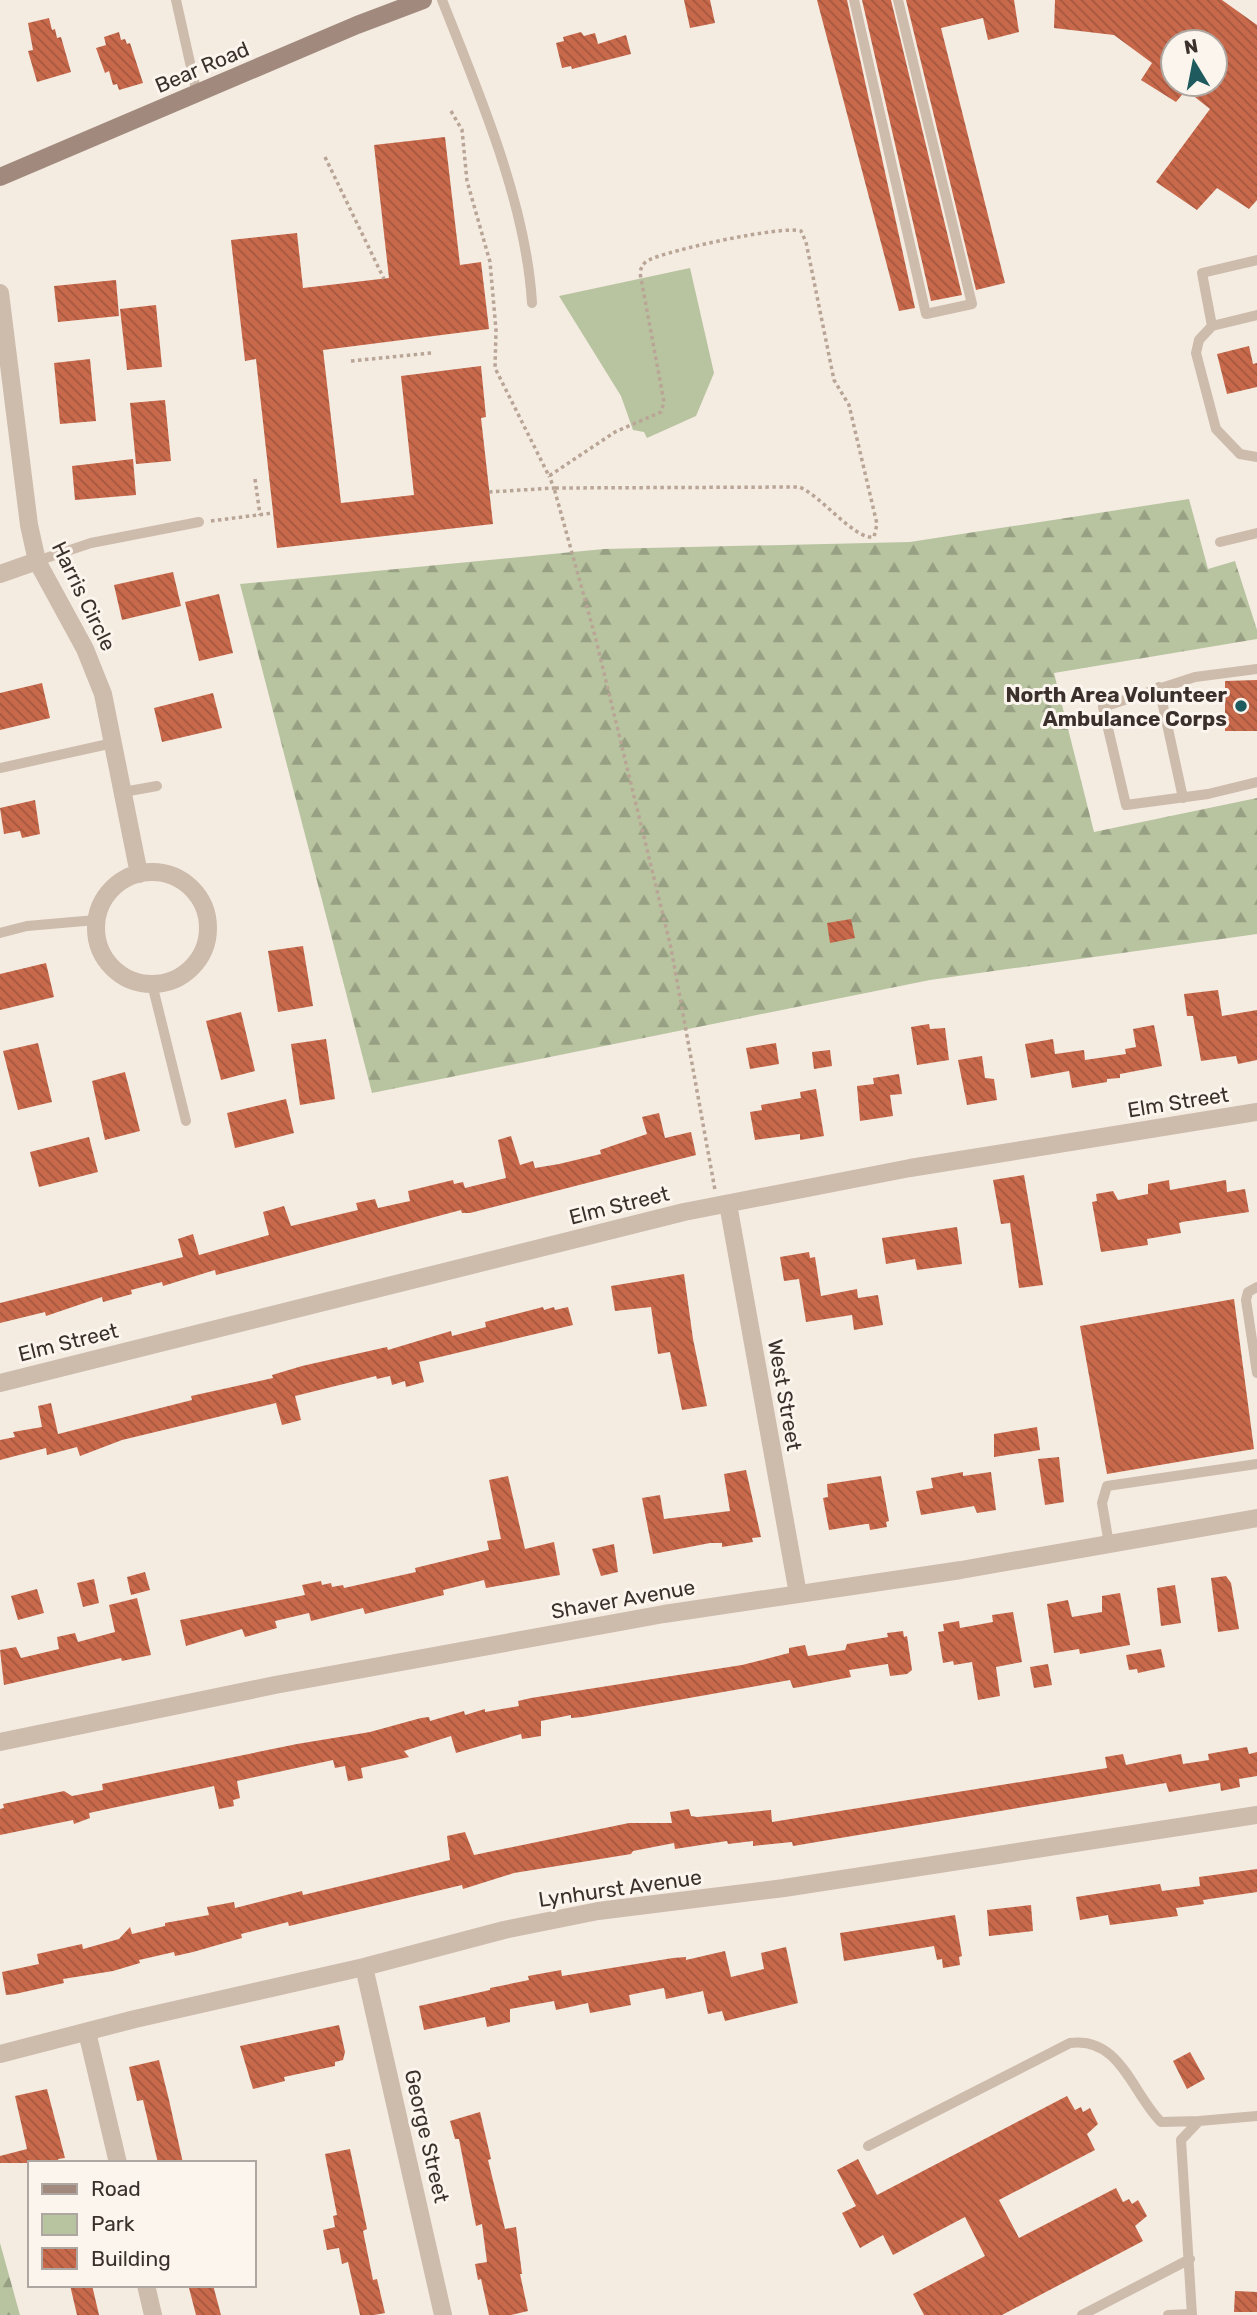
<svg xmlns="http://www.w3.org/2000/svg" width="1257" height="2315" font-family="Rubik,sans-serif">
	<defs>
		<pattern id="forest-firs" width="22" height="20" patternUnits="userSpaceOnUse" patternTransform="scale(1.75)"><rect width="22" height="20" fill="#b8c4a0"/><path d="M5 1l3.5 6h-7zM16 11l3.5 6h-7z" fill="#97a083"/></pattern>
		<pattern id="building-back-hatch" width="6" height="6" patternUnits="userSpaceOnUse" patternTransform="scale(1.75)"><rect width="6" height="6" fill="#c8694b"/><path d="M-1 5l2 2M0 0l6 6M5-1l2 2" fill="none" stroke="#a4573f"/></pattern>
	</defs>
	<rect width="100%" height="100%" fill="#f4ebe1"/>
	<!-- green -->
	<path fill="#b8c4a0" d="M690 268 714 373 696 416 647 438 644 432 633 430 621 396 559 296Z"/>
	<!-- forest -->
	<path fill="url(#forest-firs)" d="M1189 499 1208 569 1235 561 1257 630V639L1054 673 1094 832 1257 798V934L930 980 372 1093 240 584 604 549 910 542Z
		M0 2243 20 2315H0Z"/>
	<!-- building -->
	<path fill="url(#building-back-hatch)" fill-rule="evenodd" d="M684 0H710L715 23 690 28Z
		M817 0H847L915 308 899 311Z
		M862 0H891L962 295 931 301Z
		M906 0H1014L1019 32 988 40 983 18 941 28 1005 283 976 290Z
		M1055 0H1222L1257 25V200L1249 209 1217 188 1197 210 1156 182 1210 109 1186 90 1176 102 1141 80 1152 63 1114 35 1054 28ZM1173 42H1215V84H1173Z
		M49 18 52 30 55 29 57 38 61 37 71 72 37 82 28 51 33 50 28 23Z
		M119 32 121 40 125 39 127 44 130 43 143 83 119 90 117 84 113 85 109 71 105 73 96 48 106 45 104 37Z
		M581 32 584 36 595 33 598 44 626 35 631 54 572 69 571 66 562 68 556 43 564 41 563 37Z
		M445 137 460 265 481 262 489 329 323 350 341 503 414 495 401 376 481 366 486 417 481 418 493 524 277 548 256 359 245 361 231 240 297 233 303 288 389 278 374 145Z
		M116 280 119 316 58 322 54 286Z
		M156 305 162 367 127 370 120 309Z
		M1249 346 1253 364 1257 363V387L1227 394 1217 354Z
		M90 359 96 421 60 424 54 363Z
		M165 400 171 461 136 464 130 403Z
		M133 459 136 495 75 500 72 466Z
		M173 572 181 606 122 620 114 585Z
		M219 594 233 653 199 661 185 602Z
		M1257 680V731H1225V681Z
		M42 683 50 718 0 730V693Z
		M213 693 222 728 162 742 154 708Z
		M35 800 40 834 22 838 20 831 4 834 0 808Z
		M851 919 855 938 830 943 827 923Z
		M303 946 313 1006 278 1012 268 951Z
		M46 963 54 997 0 1010V974Z
		M1218 990 1222 1016 1257 1010V1060L1238 1064 1236 1056 1201 1061 1193 1016H1187L1184 994Z
		M241 1012 255 1071 221 1080 206 1021Z
		M929 1024 930 1029 945 1028 949 1060 917 1065 911 1027Z
		M1154 1025 1162 1066 1120 1074V1078L1107 1079V1082L1072 1088 1069 1071 1031 1078 1025 1044 1053 1039 1055 1054 1084 1050 1085 1060 1126 1054 1125 1049 1136 1047 1133 1029Z
		M326 1039 335 1099 300 1105 291 1044Z
		M38 1043 52 1102 18 1110 3 1051Z
		M776 1043 779 1064 750 1069 746 1048Z
		M830 1050 832 1066 814 1069 812 1052Z
		M982 1056 985 1078 994 1079 997 1100 967 1105 958 1060Z
		M125 1072 140 1131 105 1140 92 1081Z
		M899 1074 902 1094 890 1095 893 1116 860 1121 857 1086 874 1084 873 1078Z
		M816 1089 824 1136 800 1140V1134L755 1140 750 1112 762 1110 761 1105 801 1098 800 1092Z
		M286 1099 294 1133 235 1148 227 1113Z
		M659 1113 665 1138 691 1132 696 1155 470 1213H462L461 1210 216 1275 215 1270 163 1286 162 1282 131 1290 132 1294 103 1302 102 1297 46 1316 45 1312 0 1323V1303L183 1257 178 1239 193 1234 199 1255 269 1235 263 1212 284 1206 291 1226 358 1210 356 1203 375 1199 378 1208 410 1201 408 1191 453 1180 454 1184 463 1182 465 1188 506 1178 498 1140 511 1136 520 1165 533 1161 535 1168 559 1164 601 1154 600 1150 647 1134 642 1117Z
		M89 1137 98 1172 39 1187 30 1152Z
		M1024 1175 1043 1285 1019 1288 1010 1223 1001 1224 993 1180Z
		M1169 1180 1170 1190 1226 1180 1227 1192 1245 1189 1249 1212 1182 1222 1179 1223 1181 1233 1147 1239 1148 1245 1101 1252 1092 1202 1097 1201 1096 1194 1113 1191 1118 1200 1148 1194V1184Z
		M957 1227 962 1264 917 1270 915 1259 886 1264 882 1238Z
		M809 1252 810 1258 815 1257 821 1296 857 1289 858 1298 878 1295 883 1325 854 1330 852 1315 806 1322 799 1279 784 1281 780 1257Z
		M684 1274 693 1339 707 1406 682 1410 670 1352 658 1354 651 1307 615 1311 611 1286Z
		M1234 1299 1254 1449 1107 1474 1080 1326Z
		M543 1307 544 1310 554 1307 555 1310 568 1307 573 1325 419 1362 424 1382 406 1387 405 1381 392 1385 390 1376 377 1379 376 1376 295 1396 301 1420 282 1425 276 1403 122 1440 80 1456 77 1447 47 1455 46 1448 0 1460V1440L15 1437 13 1432 42 1427 38 1406 51 1403 58 1434 192 1400 191 1396 273 1378 272 1375 302 1366 387 1347 388 1350 451 1331 452 1336 486 1327 485 1322Z
		M1037 1427 1040 1450 994 1457V1434Z
		M1059 1457 1064 1502 1045 1505 1038 1459Z
		M746 1470 761 1537 752 1538 753 1542 722 1547V1543H710L653 1554 642 1498 660 1495 664 1519 730 1511 724 1474Z
		M963 1472V1476L991 1472 996 1510 977 1513 974 1506 921 1515 916 1491 933 1488 931 1478Z
		M508 1476 525 1549 554 1542 560 1575 486 1588 484 1580 443 1590 444 1595 365 1614 363 1608 311 1621 309 1613 275 1621 277 1628 245 1637 242 1629 186 1646 180 1620 305 1595 302 1585 321 1581 322 1585 331 1583 332 1587 343 1585 344 1588 416 1572 415 1568 489 1550 487 1541 501 1539 489 1480Z
		M881 1476 889 1521 886 1522 887 1527 870 1530 869 1524H866L829 1530 823 1498 828 1497 827 1484Z
		M614 1544 618 1572 601 1576 592 1549Z
		M145 1572 150 1590 131 1595 127 1577Z
		M1226 1576 1231 1583 1239 1629 1218 1632 1211 1578Z
		M94 1579 99 1603 83 1607 77 1583Z
		M1175 1585 1181 1623 1161 1626 1157 1588Z
		M37 1589 44 1613 18 1620 11 1596Z
		M1120 1593 1130 1645 1080 1654 1079 1649 1054 1653 1047 1604 1068 1600 1072 1617 1102 1612V1596Z
		M137 1598 151 1655 122 1661 121 1658 4 1685 0 1650 16 1647 21 1658 59 1649 57 1637 75 1633 78 1642 115 1632 109 1605Z
		M1013 1612 1022 1662 996 1667 1000 1696 978 1700 972 1662 954 1665 953 1661 943 1663 938 1632 944 1631 943 1624 959 1621 960 1628 993 1622 992 1615Z
		M903 1631 904 1637 907 1636 912 1670 907 1674 890 1676 888 1664 849 1670 851 1677 800 1687 793 1688 790 1680 582 1717 571 1718V1715L541 1721V1736L522 1739 521 1734 456 1753 451 1736 404 1751 409 1757 361 1768 363 1778 348 1781 345 1766 335 1768 333 1760 237 1781 240 1798 233 1800 234 1806 219 1809 214 1786 89 1813 90 1818 74 1824 73 1820 0 1835V1809L4 1808 3 1804 64 1791 72 1796 103 1790 102 1784 297 1744 370 1732 421 1718 429 1717 430 1721 464 1711 465 1715 485 1709V1712L519 1706 518 1701 531 1698 742 1665 789 1653V1648L805 1645 808 1656 845 1650 847 1644 888 1637 887 1633Z
		M1161 1649 1165 1667 1138 1673 1137 1669 1129 1670 1126 1655Z
		M1048 1664 1052 1685 1034 1688 1030 1667Z
		M1247 1747 1249 1754 1257 1752V1776L1239 1779 1240 1787 1221 1791 1220 1783 1169 1792 1166 1783 793 1846 792 1842 753 1846V1841L728 1844 727 1841 675 1849 674 1843 633 1851 631 1854 514 1873 463 1889 462 1885 289 1926 288 1922 241 1934 242 1938 193 1952 175 1956 174 1952 139 1960 140 1963 113 1971 63 1979 64 1983 15 1994 6 1995 2 1972 39 1964 37 1954 82 1944 83 1949 119 1939 130 1927 132 1934 165 1926V1923L209 1915 207 1907 234 1902 235 1908 302 1891 303 1895 450 1860 447 1836 465 1832 474 1855 629 1823H672L670 1812 689 1809 691 1816 697 1817 771 1810 772 1822 1107 1768 1105 1757 1123 1754 1126 1765 1181 1754 1183 1764 1209 1760 1208 1754Z
		M1257 1869V1892L1203 1900 1204 1904 1176 1908 1178 1916 1110 1925 1108 1915 1080 1920 1076 1897 1160 1884 1162 1891 1200 1886 1199 1877Z
		M1031 1905 1033 1931 989 1936 987 1910Z
		M955 1915 962 1956 959 1957 960 1965 943 1968 942 1959 937 1960 934 1946 844 1961 840 1933Z
		M786 1947 798 2003 725 2021 722 2011 708 2014 703 1991 666 1999 664 1988 629 1995 631 2005 590 2013 588 2003 556 2010 554 2001 510 2009V2022L487 2027 485 2017 424 2030 419 2006 490 1990V1988L529 1980 528 1976 561 1970 562 1976 673 1958 686 1957V1960L725 1951 731 1977 764 1969 761 1953Z
		M339 2025 345 2052 343 2060 335 2062V2066L284 2077 285 2081 253 2089 240 2046Z
		M1190 2052 1205 2079 1187 2089 1173 2061Z
		M159 2060 169 2100 183 2163H158L143 2100 137 2101 129 2067Z
		M47 2089 65 2158 58 2159 59 2163H0V2156L27 2149 15 2096Z
		M1067 2096 1075 2110 1081 2107 1083 2112 1090 2108 1098 2124 1087 2134 1095 2150 999 2200 1019 2238 1116 2188 1123 2202 1129 2199 1132 2204 1138 2200 1147 2216 1135 2226 1143 2241 1002 2315H924L913 2294 985 2256 965 2217 893 2255 883 2235 860 2248 842 2213 856 2206 837 2170 858 2159 877 2195Z
		M480 2112 491 2159 488 2160 505 2229 516 2227 522 2274H520L528 2311 511 2315H489L481 2279 478 2280 475 2264 487 2262 482 2224 476 2226 459 2139H455L450 2121Z
		M350 2149 367 2229 363 2231 373 2280 377 2279 385 2313 374 2315H360L348 2262 342 2264 339 2248 327 2250 323 2230 335 2227 333 2216 337 2215 325 2154Z
		M70 2285H92L99 2315H77Z
		M199 2285H213L221 2315H196L189 2288Z
		M1235 2291 1257 2292V2312H1234Z"/>
	<g fill="none" stroke-linecap="round" stroke-linejoin="round">
		<!-- path -->
		<path stroke="#b9a596" stroke-width="3.5" stroke-dasharray="3.5 3.5" stroke-linecap="butt" d="M451 111 462 130 467 181 490 262 496 330 495 368 549 476 615 432 661 412 664 402 640 273C641 267 643 263 649 260 669 250 783 225 801 231L806 242 834 380 849 405 877 524 874 537C854 540 821 495 799 487L554 488 595 636 671 948 715 1190
			M325 157 384 279
			M351 361 431 353
			M255 479 260 515
			M489 492 554 488 549 476
			M211 521 273 513"/>
		<!-- lane -->
		<path stroke="#cdbbac" stroke-width="10" d="M176 0 197 94
			M442 0C479 94 526 202 532 303
			M854 0 926 314 972 304 898 0
			M1257 315 1212 326 1199 340 1196 353 1216 429 1240 454 1257 457
			M1212 326 1202 273 1257 260
			M1220 542 1257 533
			M37 561 91 543 199 522
			M1257 669 1195 677 1103 707 1126 805 1208 794 1257 782
			M1159 687 1183 798
			M0 768 113 743
			M123 792 157 786
			M0 933 27 926 96 920
			M152 984 186 1121
			M1257 1287 1248 1292 1246 1300 1257 1373
			M1109 1544 1102 1503 1107 1486 1257 1464
			M868 2146 1070 2043C1120 2036 1132 2093 1161 2122L1199 2121
			M1082 2315 1190 2259
			M1168 2315 1192 2314
			M1192 2315 1181 2140 1199 2121 1257 2116"/>
		<!-- street -->
		<path stroke="#cdbbac" stroke-width="18" d="M0 293 29 525 37 561 85 649 103 694 139 874
			M0 574 37 561
			M96 928a56 56 0 1 1 112 0a56 56 0 1 1-112 0Z
			M728 1204 798 1594
			M0 1383 684 1212 910 1168 1257 1112
			M0 1742 275 1685 664 1614 961 1570 1257 1518
			M364 1967 443 2315
			M87 2032 118 2163
			M0 2054 135 2019 364 1967 504 1930 598 1911 784 1888 1257 1815
			M146 2285 153 2315"/>
		<!-- secondary -->
		<path stroke="#a18a7d" stroke-width="18" d="M0 177 357 25 423 0"/>
	</g>
	<!-- markers -->
	<circle fill="#1f5a5e" stroke="#fbf5ee" stroke-width="2.5" cx="1241" cy="706" r="7"/>
	<g text-anchor="middle" dominant-baseline="central" stroke-width="6" stroke-linejoin="round" paint-order="stroke">
		<!-- street labels -->
		<g font-size="21" fill="#3b302b" stroke="#fbf5ee">
			<text transform="translate(202 67) rotate(-23)">Bear Road</text>
			<text transform="translate(84 596) rotate(64)">Harris Circle</text>
			<text transform="translate(1178 1102) rotate(-9)">Elm Street</text>
			<text transform="translate(619 1205) rotate(-14)">Elm Street</text>
			<text transform="translate(68 1342) rotate(-14)">Elm Street</text>
			<text transform="translate(785 1395) rotate(80)">West Street</text>
			<text transform="translate(623 1599) rotate(-10)">Shaver Avenue</text>
			<text transform="translate(620 1888) rotate(-8)">Lynhurst Avenue</text>
			<text transform="translate(427 2136) rotate(77)">George Street</text>
		</g>
		<!-- poi labels -->
		<g font-size="21" font-weight="bold" fill="#3b302b" stroke="#fbf5ee" text-anchor="end">
			<text x="1227" y="694">North Area Volunteer<tspan x="1227" dy="24">Ambulance Corps</tspan></text>
		</g>
	</g>
	<!-- legend -->
	<rect x="28" y="2161" width="228" height="126" fill="#fbf5ee" stroke="#aea6a0" stroke-width="2"/>
	<rect x="42" y="2184" width="35" height="10" fill="#a18a7d" stroke="#aea6a0" stroke-width="2"/>
	<text x="91" y="2196" font-size="21" fill="#3b302b">Road</text>
	<rect x="42" y="2214" width="35" height="21" fill="#b8c4a0" stroke="#aea6a0" stroke-width="2"/>
	<text x="91" y="2231" font-size="21" fill="#3b302b">Park</text>
	<rect x="42" y="2248" width="35" height="21" fill="url(#building-back-hatch)" stroke="#aea6a0" stroke-width="2"/>
	<text x="91" y="2266" font-size="21" fill="#3b302b">Building</text>
	<!-- north arrow -->
	<g transform="translate(1194 63) rotate(350)"><circle r="33" fill="#fbf5ee" stroke="#aea6a0" stroke-width="2"/>
	<path d="M0-5L12 26L0 18L-12 26Z" fill="#1f5a5e"/>
	<text y="-10" font-size="19" font-weight="bold" text-anchor="middle" fill="#3b302b">N</text>
	</g>
</svg>
